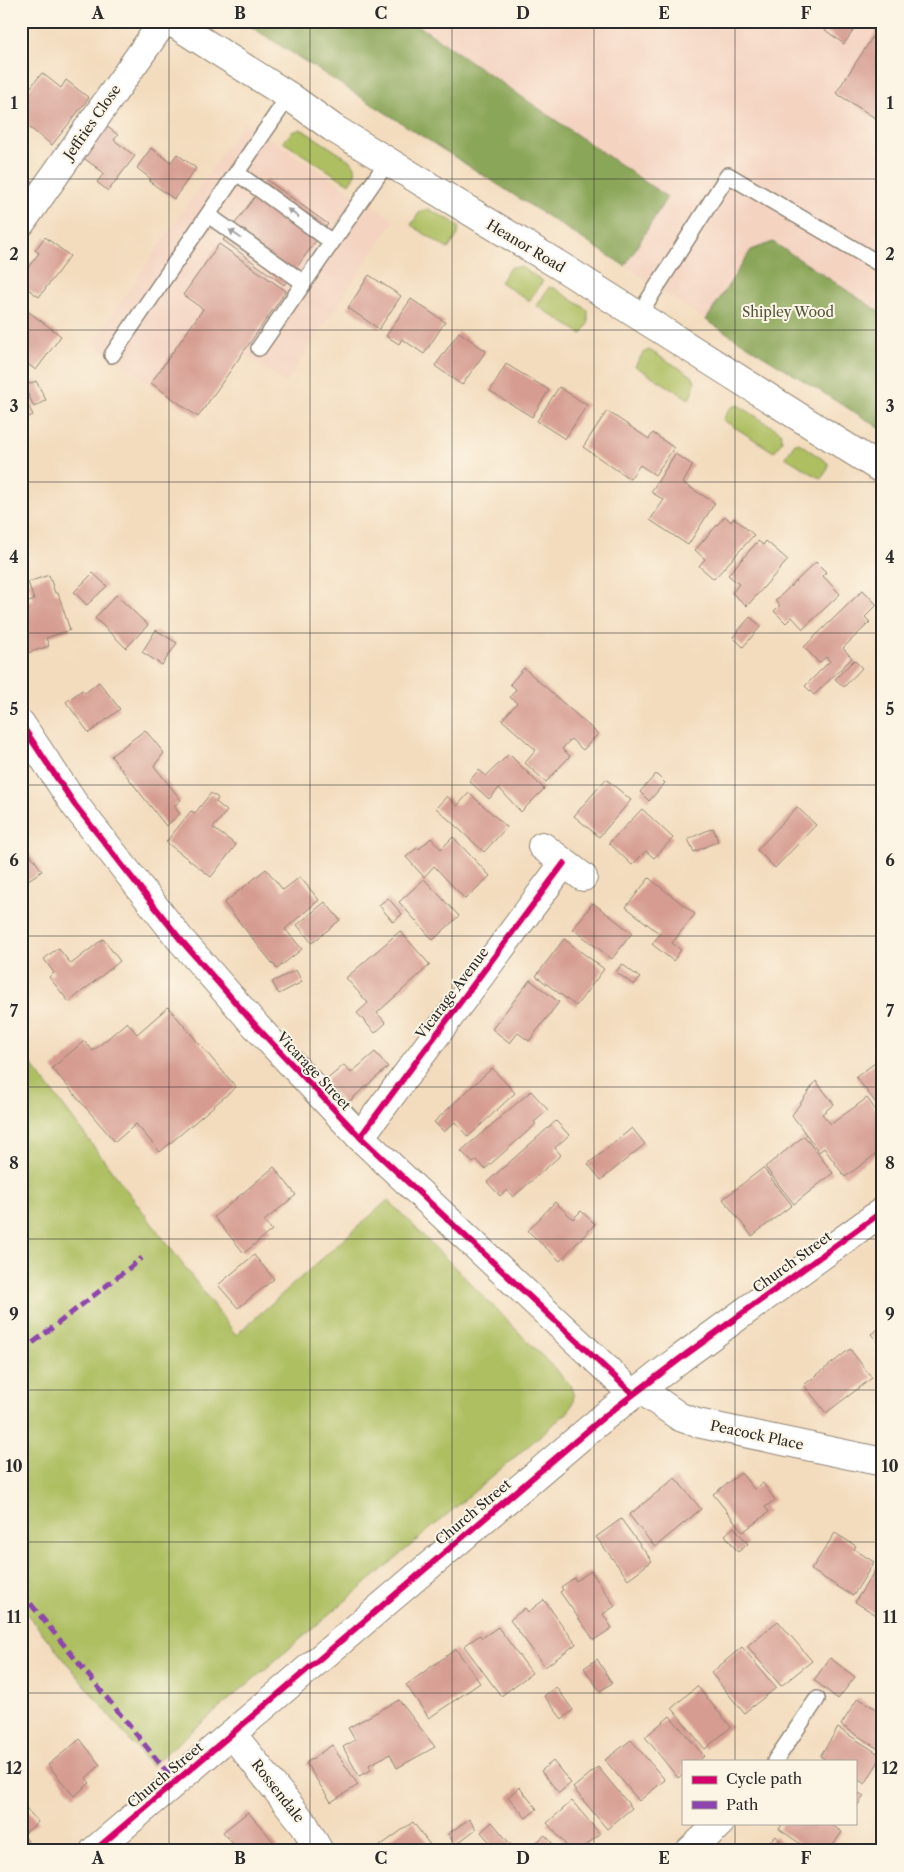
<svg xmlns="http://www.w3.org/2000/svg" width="904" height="1872" font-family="'Libre Caslon Text',serif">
	<rect width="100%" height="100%" fill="#fcf5e5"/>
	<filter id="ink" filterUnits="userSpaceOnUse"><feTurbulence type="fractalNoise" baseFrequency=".02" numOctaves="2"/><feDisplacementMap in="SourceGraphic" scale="10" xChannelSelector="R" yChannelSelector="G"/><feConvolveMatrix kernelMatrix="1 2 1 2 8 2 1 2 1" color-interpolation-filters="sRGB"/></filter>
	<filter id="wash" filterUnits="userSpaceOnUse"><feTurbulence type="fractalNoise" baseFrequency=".0096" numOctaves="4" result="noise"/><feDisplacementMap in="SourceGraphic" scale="20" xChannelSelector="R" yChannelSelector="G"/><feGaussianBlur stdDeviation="1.12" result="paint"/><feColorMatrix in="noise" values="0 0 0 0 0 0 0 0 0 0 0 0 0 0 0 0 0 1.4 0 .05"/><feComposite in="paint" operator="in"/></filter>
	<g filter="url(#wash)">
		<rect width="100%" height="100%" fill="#f3dcbe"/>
		<!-- built -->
		<path fill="#f4d3c1" d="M412 21H883V312L751 250 706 320 625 266 667 197Z
			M244 121 394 220 286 383 243 354 198 417 93 343Z"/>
		<!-- green -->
		<path fill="#aebf62" stroke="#6c7546" d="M301 129 351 161C359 170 355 175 349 184L283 142 292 132Z
			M428 209 450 220 459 227 458 235 448 249 411 225 419 213Z
			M512 267H521L543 281 529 301 500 282 508 270Z
			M549 287 554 288 588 310V324L582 334 537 306Z
			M649 350 691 375 695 381 693 392 689 399 635 366 643 353Z
			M738 405 781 432 782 441 774 452 723 420 730 408Z
			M795 443H799L828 463V469L821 479 785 457Z
			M21 1050 236 1335 388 1200 569 1383C575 1395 575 1401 568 1412L151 1766 26 1613 21 1616Z"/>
		<!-- forest -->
		<path fill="#8aa658" stroke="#5a6842" d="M242 21H412L667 197 625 266Z
			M773 242 880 312H883V430L706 320 751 250Z"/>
		<g id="blocks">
			<!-- building -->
			<path fill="#d69c91" d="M813 21H860L844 44Z
				M883 21V123L836 93Z
				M42 73 61 88 66 80 89 98 52 145 21 121V99Z
				M105 125 118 135 114 140 135 156 108 191 97 182 104 173 81 156Z
				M151 148 171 162 177 154 196 168 174 199 149 181 151 179 137 168Z
				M267 180 328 224 284 285 223 240Z
				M45 237 70 256 39 297 21 284V277L39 253 35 250Z
				M219 244 286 291 198 417 151 383 203 309 183 295Z
				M369 275 401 296 379 329 348 308Z
				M411 299 445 322 424 354 402 339 399 344 386 336Z
				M21 306 61 336 36 370 21 360V355L24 352 21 350Z
				M459 332 486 351 462 385 435 366Z
				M506 364 549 390 532 417 490 391Z
				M36 381 46 400 34 407 24 386Z
				M559 387 587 405 565 439 537 421Z
				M23 395 33 415 21 421V396Z
				M607 411 649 439 653 433 674 448 655 475 640 465 630 479 583 447Z
				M675 454 693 465 683 483 715 503 688 545 650 520 664 500 651 492Z
				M725 516 731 522 734 518 754 535 714 579 699 566 705 559 695 550Z
				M758 541 763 545 766 541 788 560 747 606 732 593 739 584 728 575Z
				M816 562 826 572 823 576 840 594 803 629 792 617 786 623 774 611 780 605 775 601Z
				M93 573 107 586 87 605 74 592Z
				M49 575 55 593H58L70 630 46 638 49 646 28 653 21 632V605L34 600 28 582Z
				M863 590 877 605 865 617 870 622 843 648 852 658 814 695 805 686 830 661 826 657 819 663 804 647Z
				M116 595 148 625 126 648 95 618Z
				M750 617 761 626 743 647 733 637Z
				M156 630 177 643 162 665 142 652Z
				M854 660 862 668 844 687 835 679Z
				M524 668 598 734 583 750 571 739 562 749 570 756 546 782 525 763 536 750 502 720 517 703 510 697 516 689 510 684Z
				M99 682 120 709 89 733 66 702 82 690 85 693Z
				M145 730 164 753 154 766 181 800 174 806 180 814 166 826 111 756Z
				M509 754 544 789 521 812 499 788 489 799 469 781 479 770 486 776Z
				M656 774 665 783 649 801 640 792Z
				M606 779 631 800 599 837 574 816Z
				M211 793 218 798 216 802 227 811 213 828 236 845 211 877 166 842 191 811 195 813Z
				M469 793 507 827 484 852 436 808 447 796 457 806Z
				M797 807 816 825 775 868 757 850Z
				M642 809 673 838 654 858 646 851 632 865 609 843Z
				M713 828 718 841 694 852 688 839Z
				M453 837 490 876 465 899 434 866 424 877 406 857 417 848 419 849 431 838 441 849Z
				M21 841 42 871 22 884 25 889 21 891Z
				M266 869 283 890 300 877 319 900 285 929 302 949 277 969 224 903Z
				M649 878 695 914 672 943 681 950 673 961 652 944 660 934 626 907Z
				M424 879 459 916 433 940 399 902Z
				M388 898 402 914 393 922 379 905Z
				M325 902 340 920 312 943 297 925Z
				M593 903 632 933 612 959 573 929Z
				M400 931 430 965 377 1013 386 1023 375 1033 357 1013 368 1003 346 978Z
				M103 939 120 961 69 1002 49 977 54 973 44 959 58 948 71 964Z
				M564 939 604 969 576 1006 536 976Z
				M622 964 640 978 634 985 616 972Z
				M296 970 302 982 279 994 272 982Z
				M530 980 559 1002 529 1041 518 1033 510 1043 492 1029Z
				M168 1007 236 1087 160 1152 136 1124 115 1142 52 1068 84 1041 93 1051 127 1022 137 1034Z
				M375 1052 388 1067 345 1105 325 1081 344 1065 351 1073Z
				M883 1057V1112L856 1077Z
				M492 1068 515 1093 468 1137 455 1122 444 1132 434 1122Z
				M816 1081 834 1104 822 1114 831 1124 867 1098 883 1120V1149L845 1177 824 1148 819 1152 792 1115Z
				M531 1091 548 1110 534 1122 536 1124 485 1169 477 1160 473 1163 461 1151Z
				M556 1121 569 1135 555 1148 561 1155 513 1197 507 1190 500 1196 487 1182Z
				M632 1128 645 1144 601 1180 588 1164Z
				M804 1136 833 1173 794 1204 765 1167Z
				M274 1167 296 1195 264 1221 272 1230 244 1253 214 1217Z
				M763 1168 792 1205 752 1236 723 1199Z
				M555 1202 573 1219 581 1211 595 1224 560 1261 528 1231Z
				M254 1255 274 1279 238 1308 218 1285Z
				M883 1326V1349L871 1334Z
				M850 1349 872 1378 826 1413 804 1385Z
				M741 1473 754 1489 763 1483 775 1500 765 1507 769 1512 743 1532 713 1494Z
				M675 1478 701 1509 655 1547 629 1515Z
				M621 1519 652 1561 628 1579 596 1537Z
				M734 1527 748 1544 738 1552 725 1535Z
				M835 1533 856 1546 854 1549 874 1562 853 1596 811 1570Z
				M879 1564 883 1566V1619L855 1602Z
				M591 1571 615 1606 603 1614 612 1628 594 1640 560 1592 563 1590 561 1587 574 1578 576 1581Z
				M544 1600 576 1644 545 1667 510 1620 525 1608 528 1612Z
				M778 1621 812 1661 781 1686 747 1646Z
				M498 1627 532 1673 501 1696 464 1646 480 1635 482 1638Z
				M742 1647 776 1688 744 1713 711 1673Z
				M456 1649 480 1683 429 1718 406 1685Z
				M830 1658 855 1677 838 1699 814 1680Z
				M597 1659 612 1683 600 1691 584 1668Z
				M697 1686 731 1727 705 1749 672 1708Z
				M556 1687 573 1710 562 1719 544 1696Z
				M858 1698 883 1713V1752L841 1725Z
				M399 1700 435 1747 397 1768 390 1754 369 1765 371 1770 359 1776 343 1747 355 1740 348 1728Z
				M670 1716 704 1756 699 1761H683V1774L678 1778 645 1737Z
				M838 1728 882 1756 865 1784 855 1778V1761H828L820 1756Z
				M80 1739 100 1765 86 1778 90 1783 74 1796 48 1765Z
				M631 1740 665 1780 639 1801 605 1760Z
				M332 1745 358 1785 331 1802 306 1763Z
				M553 1761 571 1783 559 1793 541 1771Z
				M598 1767 632 1808 607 1829 573 1788Z
				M519 1787 537 1809 526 1818 508 1797Z
				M855 1791 864 1796 855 1809Z
				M572 1801 600 1834 579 1851H571L547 1823Z
				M21 1802 38 1822 23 1835 28 1841 21 1846Z
				M248 1812 278 1847 273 1851H239L223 1832Z
				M469 1819 476 1829 455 1845 448 1834Z
				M413 1822 433 1849 431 1851H373Z
				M492 1822 511 1845 504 1851H497L481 1832Z
				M783 1823H829L842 1832 829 1851H811L779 1829Z
				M545 1835 559 1851H526Z
				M776 1836 788 1851H758Z
				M218 1843 225 1851H209Z"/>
		</g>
	</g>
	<g filter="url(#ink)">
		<use href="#blocks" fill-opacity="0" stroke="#8f8474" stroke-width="1"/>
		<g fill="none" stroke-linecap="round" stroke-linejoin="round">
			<defs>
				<path id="service" d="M237 173 332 242
					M208 215 304 283
					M638 316 728 175 883 266
					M259 348 388 161
					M112 355 289 96
					M775 1761 817 1699"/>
				<path id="minor" d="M21 223 164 21
					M21 724 75 805 180 939 256 1026 360 1137 633 1394
					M542 846 583 877
					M360 1137 564 863
					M640 1389 680 1417 697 1423 883 1462
					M232 1734 304 1824 319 1851
					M690 1851 720 1823"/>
				<path id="tertiary" d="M94 1851 605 1416 681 1358 883 1211"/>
				<path id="primary" d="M170 21 289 96 333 128 557 264 883 470"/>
			</defs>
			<!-- service casing -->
			<use href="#service" stroke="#8f8474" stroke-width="18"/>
			<!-- minor casing -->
			<use href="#minor" stroke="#8f8474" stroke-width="30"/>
			<!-- tertiary casing -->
			<use href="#tertiary" stroke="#8f8474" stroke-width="30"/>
			<!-- primary casing -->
			<use href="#primary" stroke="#8f8474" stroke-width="30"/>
			<!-- service -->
			<use href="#service" stroke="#fff" stroke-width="15"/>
			<!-- minor -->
			<use href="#minor" stroke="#fff" stroke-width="28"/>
			<!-- tertiary -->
			<use href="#tertiary" stroke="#fff" stroke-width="28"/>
			<!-- primary -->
			<use href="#primary" stroke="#fff" stroke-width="28"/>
			<!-- quiet -->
			<path stroke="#8e44ad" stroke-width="5" stroke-dasharray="10 5" stroke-linecap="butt" d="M21 1352 142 1258
				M21 1592 175 1782"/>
			<defs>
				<path id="cycleway" d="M21 724 75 805 180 939 256 1026 360 1137 633 1394
					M360 1137 564 863
					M94 1851 605 1416 681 1358 883 1211"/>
			</defs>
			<!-- cycleway casing -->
			<use href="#cycleway" stroke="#fcf5e5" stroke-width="9"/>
			<!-- cycleway -->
			<use href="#cycleway" stroke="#d6006c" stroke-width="6"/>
		</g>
		<!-- one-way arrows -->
		<defs><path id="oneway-solid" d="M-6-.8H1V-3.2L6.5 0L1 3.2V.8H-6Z" transform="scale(1.25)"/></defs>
		<g fill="#a0a0a0">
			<use href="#oneway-solid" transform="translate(293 213) rotate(-144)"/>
			<use href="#oneway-solid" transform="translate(235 234) rotate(-145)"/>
		</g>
	</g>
	<!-- grid -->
	<path fill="none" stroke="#2b2b2b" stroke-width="1" stroke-opacity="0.55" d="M169 21V1851M310 21V1851M452 21V1851M594 21V1851M735 21V1761M21 179H883M21 330H883M21 482H883M21 633H883M21 785H883M21 936H883M21 1087H883M21 1239H883M21 1390H883M21 1542H883M21 1693H883M735 1823V1851"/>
	<g text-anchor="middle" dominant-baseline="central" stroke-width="4" stroke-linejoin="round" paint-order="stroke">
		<!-- street labels -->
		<g font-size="14" fill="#2b2b2b" stroke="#fcf5e5">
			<text transform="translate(92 122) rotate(-55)">Jeffries Close</text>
			<text transform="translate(526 246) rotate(31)">Heanor Road</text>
			<text transform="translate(452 993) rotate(-53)">Vicarage Avenue</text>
			<text transform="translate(314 1071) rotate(47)">Vicarage Street</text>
			<text transform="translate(792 1262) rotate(-36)">Church Street</text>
			<text transform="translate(757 1435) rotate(12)">Peacock Place</text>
			<text transform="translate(473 1512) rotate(-40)">Church Street</text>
			<text transform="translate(165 1775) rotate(-40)">Church Street</text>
			<text transform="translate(278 1791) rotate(52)">Rossendale</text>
		</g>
		<!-- park labels -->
		<g font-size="14" fill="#52573c" stroke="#fcf5e5">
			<text x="788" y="312">Shipley Wood</text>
		</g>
	</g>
	<!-- margin -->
	<rect width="904" height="1872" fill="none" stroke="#fcf5e5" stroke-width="55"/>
	<!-- legend -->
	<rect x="682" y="1760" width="175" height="65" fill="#fcf5e5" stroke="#a8a49b"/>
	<rect x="692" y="1776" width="25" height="8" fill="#d6006c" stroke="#a8a49b"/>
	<text x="726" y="1784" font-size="15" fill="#2b2b2b">Cycle path</text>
	<rect x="692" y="1801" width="25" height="8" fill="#8e44ad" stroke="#a8a49b"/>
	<text x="726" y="1810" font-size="15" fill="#2b2b2b">Path</text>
	<rect x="28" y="28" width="848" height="1816" fill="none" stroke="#2b2b2b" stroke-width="2"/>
	<g font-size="16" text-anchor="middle" font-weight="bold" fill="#2b2b2b">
		<text x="98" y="19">A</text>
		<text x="240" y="19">B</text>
		<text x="381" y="19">C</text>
		<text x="523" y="19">D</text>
		<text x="664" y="19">E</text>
		<text x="806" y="19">F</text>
		<text x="14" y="109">1</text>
		<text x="890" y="109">1</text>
		<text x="14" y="260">2</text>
		<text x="890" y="260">2</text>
		<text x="14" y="412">3</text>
		<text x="890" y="412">3</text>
		<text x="14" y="563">4</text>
		<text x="890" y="563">4</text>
		<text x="14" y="715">5</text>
		<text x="890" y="715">5</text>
		<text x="14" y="866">6</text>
		<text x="890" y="866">6</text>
		<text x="14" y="1017">7</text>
		<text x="890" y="1017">7</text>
		<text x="14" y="1169">8</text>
		<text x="890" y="1169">8</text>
		<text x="14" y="1320">9</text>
		<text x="890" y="1320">9</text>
		<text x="14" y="1472">10</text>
		<text x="890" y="1472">10</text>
		<text x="14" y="1623">11</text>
		<text x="890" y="1623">11</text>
		<text x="14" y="1774">12</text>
		<text x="890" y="1774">12</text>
		<text x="98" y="1864">A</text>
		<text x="240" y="1864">B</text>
		<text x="381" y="1864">C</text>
		<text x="523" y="1864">D</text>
		<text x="664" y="1864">E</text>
		<text x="806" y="1864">F</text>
	</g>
</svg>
